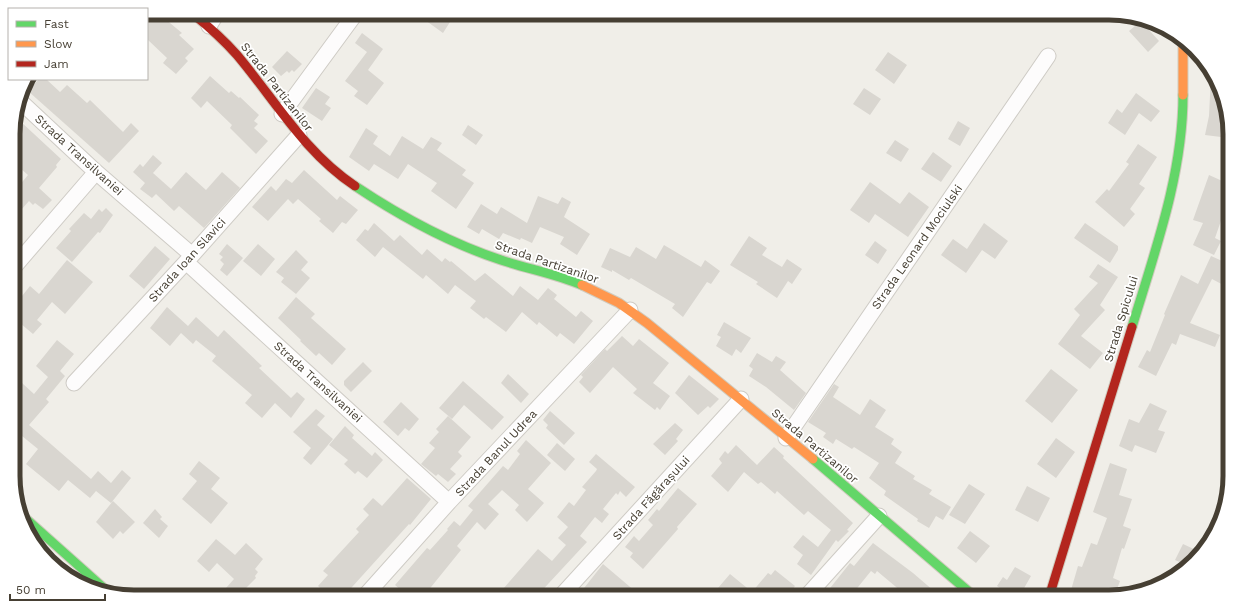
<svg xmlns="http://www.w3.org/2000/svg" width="1243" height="610" font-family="'Work Sans',sans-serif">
	<rect width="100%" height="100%" fill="#f0eee8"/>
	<!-- building -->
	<path fill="#d9d6d0" d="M147 13H158L182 33 179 35 194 49 185 58 188 61 176 74 163 63 167 58 147 39Z
		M430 13H437L450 22 443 33 425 20Z
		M1141 21 1159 41 1148 52 1129 31Z
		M362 33 383 49 368 70 384 83 367 105 354 96 358 91 345 81 367 52 355 43Z
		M287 51 302 64 294 72 292 70 289 73 287 71 281 76 272 67Z
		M888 52 907 65 894 84 875 70Z
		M1211 75 1229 118V138L1205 135 1209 116Z
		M210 76 229 93 231 91 239 98 240 97 259 115 254 121 258 124 254 128 268 141 256 154 230 128 232 125 207 101 201 108 191 98Z
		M39 79H46L60 92 67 85 87 103 90 100 123 132 131 123 139 131 109 163 28 91Z
		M316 88 330 97 325 104 331 108 322 121 302 108Z
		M864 88 881 99 870 115 853 104Z
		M1136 93 1160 111 1151 122 1139 113 1125 135 1108 123 1117 109 1122 113Z
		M20 121 61 159 56 165 57 167 39 188 52 200 43 209 35 203 33 205 29 201 13 219V193L28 175 13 162V128Z
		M958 121 970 128 960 146 948 139Z
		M468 125 483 135 476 145 462 135Z
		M366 128 378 136 373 144 390 156 402 136 423 149 431 137 442 143 437 150 466 170 462 175 474 183 456 209 431 191 437 183 408 164 398 179 374 164 369 171 349 157Z
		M895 140 909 149 901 162 886 153Z
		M1138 144 1157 157 1139 184 1145 188 1130 209 1135 214 1124 227 1095 202 1107 189 1109 191 1129 164 1126 162Z
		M933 152 952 166 941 182 921 169Z
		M153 155 162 163 153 173 171 189 186 172 206 190 222 172 240 188 204 228 179 206 174 211 156 194 152 198 140 189 145 183 133 172 140 164 143 167Z
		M304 170 337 200 340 196 358 210 346 224 342 222 333 233 319 221 321 219 298 199 293 204 288 199 268 221 252 207 271 186 276 191 286 179 292 183Z
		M1209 175 1229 184V191L1221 211 1224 212 1215 238 1221 241 1214 255 1193 245 1203 223 1193 220Z
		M870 182 900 204 909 192 929 207 908 237 875 214 869 223 850 210Z
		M538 196 558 204 562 197 571 202 564 217 590 234 577 255 560 244 564 237 540 227 532 243 521 238 520 240 503 233 499 239 482 229 479 234 467 227 481 204 497 214 501 207 527 223Z
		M106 208 113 215 100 233 98 232 72 262 56 248 71 231 69 229 84 213 91 219 99 209 102 212Z
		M374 223 394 241 400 235 422 255 427 249 442 262 445 258 450 262 451 261 475 281 485 273 513 296 520 286 538 300 548 288 557 295 554 299 576 317 581 311 593 321 574 344 560 333 557 337 539 322 537 325 522 312 506 332 486 317 484 319 470 308 476 301 455 285 448 294 426 275 423 279 383 247 375 257 356 240 365 229 368 231Z
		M984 223 1008 241 995 259 982 250 966 273 941 255 953 239 967 249Z
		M1085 223 1118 246V250L1110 263 1074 238Z
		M749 236 767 248 762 255 782 267 787 259 802 269 792 284 788 281 777 298 756 284 758 282 730 265Z
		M875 241 887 250 878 264 865 255Z
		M227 244 243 258 227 276 220 270 224 264 220 260 223 257 219 254Z
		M258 244 275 259 261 276 243 261Z
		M664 245 701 267 705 260 720 271 711 284 707 282 683 317 672 308 675 304 631 278 629 280 612 270V272L601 267 610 248 630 257 636 247 656 259Z
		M155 246 170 259 144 289 129 276Z
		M296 250 308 262 301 270 310 278 296 294 281 282 284 278 276 272Z
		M1211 256 1229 264V288L1212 279 1190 323 1220 335 1215 347 1180 334 1176 345 1172 343 1156 376 1138 367 1147 350 1150 352 1165 315 1164 314 1181 275 1198 284Z
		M67 260 93 282 65 314 52 302 37 320 42 324 33 334 14 318V306L30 286 39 294Z
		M1098 264 1118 277 1100 305 1105 310 1081 336 1103 353 1090 369 1058 344 1080 315 1074 309 1098 283 1089 277Z
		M296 297 315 314 311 318 346 349 332 365 319 353 316 356 300 341 301 340 278 318Z
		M167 307 188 326 196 317 218 337 224 330 262 366 259 368 291 398 297 392 305 399 291 418 275 403 262 418 245 403 252 395 212 361 216 356 196 340 193 344 181 333 170 346 150 328Z
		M724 322 751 338 741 353 736 349 732 356 716 346 721 337 717 335Z
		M622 336 633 346 639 339 669 363 653 383 670 396 660 410 657 407 655 410 633 393 637 389 613 367 590 393 579 382 583 377 581 375 605 349 607 351Z
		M57 340 74 354 60 371 65 376 46 399 49 402 29 425 91 479 98 471 111 483 122 470 131 478 111 503 96 491 90 498 68 480 59 491 26 464 38 449 22 436 14 446V393L22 383 34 394 48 377 36 366Z
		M757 353 772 362 776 356 786 362 780 370 806 393 794 410 766 387 749 376 753 369 749 366Z
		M363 362 372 371 351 392 344 385V381Z
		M1051 369 1078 390 1052 423 1025 401Z
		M508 374 529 394 521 403 501 383Z
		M689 375 719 399 710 408 708 406 698 415 675 393Z
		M463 381 504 417 492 430 464 405 452 419 439 408Z
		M834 384 839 387 833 397 860 415 870 399 886 410 875 427 894 439 891 444 902 452 895 463 915 476 913 479 932 490 929 494 951 507 943 520 936 516 929 528 917 521 918 519 884 495 886 491 869 478 879 463 854 447 852 449 836 439 833 444 823 437 826 433 808 422Z
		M401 402 419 419 409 431 405 428 398 436 383 422Z
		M1150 403 1167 411 1158 430 1165 432 1156 453 1135 445 1132 452 1119 446 1129 419 1139 423Z
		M316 409 325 416 317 425 333 439 311 465 303 458 311 448 293 432Z
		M550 411 575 433 564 445 546 428 548 425 543 420Z
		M448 416 471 437 458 452 462 456 450 469 456 474 448 482 438 474 436 476 421 464 435 448 429 443 439 432 436 429Z
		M675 423 683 430 676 439 678 441 665 455 653 444Z
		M345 426 354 435 352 438 372 456 375 452 383 460 367 478 358 471 355 474 344 464 348 460 329 445Z
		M1056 438 1075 452 1056 478 1037 464Z
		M526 440 551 463 528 489 544 503 527 522 515 510 519 505 502 490 488 504 499 514 485 530 477 522 457 546 461 550 423 597H409L395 585 427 548 430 550 448 530 447 529 454 521 460 526 473 510 468 506 503 466 508 470 520 454 517 451Z
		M557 443 575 459 565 471 547 455Z
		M736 445 757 465 774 447 784 456 783 458 853 523 847 530 849 531 838 542 836 540 811 575 797 564 803 555 793 547 803 535 818 547 831 530 808 511 804 515 777 491 775 494 761 482 758 484 744 472 728 492 711 476 722 463 719 459 725 451 728 454Z
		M596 454 635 487 626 497 620 491 618 495 616 493 603 509 609 514 602 523 595 517 580 536 587 542 536 597H512L503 589 538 549 552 561 566 545 558 538 568 527 557 517 569 502 574 506 586 490 582 487 596 471 597 469 589 462Z
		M199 461 220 478 211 489 228 503 211 524 182 499 197 481 189 474Z
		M1110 463 1127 469 1119 495 1132 499 1123 526 1131 529 1124 549 1122 548 1113 578 1120 581 1114 597H1069L1078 566 1082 567 1091 543 1097 545 1107 518 1093 512Z
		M407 478 431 499 410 525 409 524 343 597H330L318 586 328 575 323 571 359 532 356 529 369 515 363 509 373 498 382 506Z
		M969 484 985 494 965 524 949 515Z
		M1027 486 1050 498 1038 522 1015 510Z
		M678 488 697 504 677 527 678 529 643 569 630 557 633 553 625 547 634 536 639 541 653 525 648 520 657 509 659 511Z
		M113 501 135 522 123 534 120 531 113 539 96 522Z
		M155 509 162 517 160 519 168 526 159 538 143 523Z
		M970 531 990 546 976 563 957 548Z
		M216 539 235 555 246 543 263 559 255 569 258 572 255 576 256 578 243 591 241 589 234 595 226 588 234 579 217 563 209 572 197 561Z
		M873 543 913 573 941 597H908L877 571 875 574 871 571 850 597H823L850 563 854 566Z
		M1183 544 1198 551 1186 565 1175 560Z
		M603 564 642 597H577Z
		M1015 567 1031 576 1019 597H1013L997 586 1003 577 1007 580Z
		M775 570 795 586 787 597H729L718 588 730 574 752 592 768 573 771 575Z"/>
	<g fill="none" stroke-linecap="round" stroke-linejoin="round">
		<defs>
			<path id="street" d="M209 26 217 13
				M20 101 96 172 192 255
				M282 114 356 13
				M186 262 449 502
				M14 267 96 172
				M74 383 186 262 299 135
				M786 438 1048 56
				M364 597 449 502 630 310
				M560 597 741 399
				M806 597 879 516"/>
			<path id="fast" d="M355 186C400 216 449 243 501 260 528 269 556 274 582 285
				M1132 327C1155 251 1183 174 1183 95
				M813 459 975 597
				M24 517 107 591"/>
			<path id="slow" d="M1183 42V95
				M582 285 619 303 647 323 813 459"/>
			<path id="jam" d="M192 13C208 26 223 39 237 55 275 100 304 152 355 186
				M1049 597 1132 327"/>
		</defs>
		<!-- street casing -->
		<use href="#street" stroke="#cecbc5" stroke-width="17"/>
		<!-- fast casing -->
		<use href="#fast" stroke="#d0cbbe" stroke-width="11"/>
		<!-- slow casing -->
		<use href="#slow" stroke="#d0cbbe" stroke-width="11"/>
		<!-- jam casing -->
		<use href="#jam" stroke="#d0cbbe" stroke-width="11"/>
		<!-- street -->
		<use href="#street" stroke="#fdfcfc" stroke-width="15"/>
		<!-- fast -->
		<use href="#fast" stroke="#63d668" stroke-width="9"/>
		<!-- slow -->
		<use href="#slow" stroke="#ff974d" stroke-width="9"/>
		<!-- jam -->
		<use href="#jam" stroke="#b3261e" stroke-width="9"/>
	</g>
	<g text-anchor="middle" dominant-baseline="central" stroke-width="3.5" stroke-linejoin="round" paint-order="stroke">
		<!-- street labels -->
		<g font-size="12" fill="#463f33" stroke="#fff">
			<text transform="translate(277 87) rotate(52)">Strada Partizanilor</text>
			<text transform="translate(79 155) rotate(42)">Strada Transilvaniei</text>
			<text transform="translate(917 247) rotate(-55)">Strada Leonard Mociulski</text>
			<text transform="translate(187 260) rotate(-48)">Strada Ioan Slavici</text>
			<text transform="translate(547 262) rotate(19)">Strada Partizanilor</text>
			<text transform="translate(1121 319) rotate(-73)">Strada Spicului</text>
			<text transform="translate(318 382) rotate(42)">Strada Transilvaniei</text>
			<text transform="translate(815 446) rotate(40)">Strada Partizanilor</text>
			<text transform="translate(496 453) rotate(-47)">Strada Banul Udrea</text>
			<text transform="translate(651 498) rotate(-48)">Strada Făgărașului</text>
		</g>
	</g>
	<!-- crop -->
	<path d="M0 0H1243V610H0ZM134 20H1109A114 114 0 0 1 1223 134V476A114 114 0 0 1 1109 590H134A114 114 0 0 1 20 476V134A114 114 0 0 1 134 20Z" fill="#fff" fill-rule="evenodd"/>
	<path fill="none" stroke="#463f33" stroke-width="5" d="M134 20H1109A114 114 0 0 1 1223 134V476A114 114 0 0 1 1109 590H134A114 114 0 0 1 20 476V134A114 114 0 0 1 134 20Z"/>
	<!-- legend -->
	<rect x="8" y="8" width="140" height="72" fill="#ffffff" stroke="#b5b2ad"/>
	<rect x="16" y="21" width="20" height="6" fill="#63d668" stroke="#b5b2ad"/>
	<text x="44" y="28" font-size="12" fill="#463f33">Fast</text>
	<rect x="16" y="41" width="20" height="6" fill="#ff974d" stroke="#b5b2ad"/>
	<text x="44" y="48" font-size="12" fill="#463f33">Slow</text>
	<rect x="16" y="61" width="20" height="6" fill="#b3261e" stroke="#b5b2ad"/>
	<text x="44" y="68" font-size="12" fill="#463f33">Jam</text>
	<!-- scale -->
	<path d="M10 594v6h95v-6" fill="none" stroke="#463f33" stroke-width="2"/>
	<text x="16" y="594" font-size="12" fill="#463f33" stroke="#ffffff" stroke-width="3" paint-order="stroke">50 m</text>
</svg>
